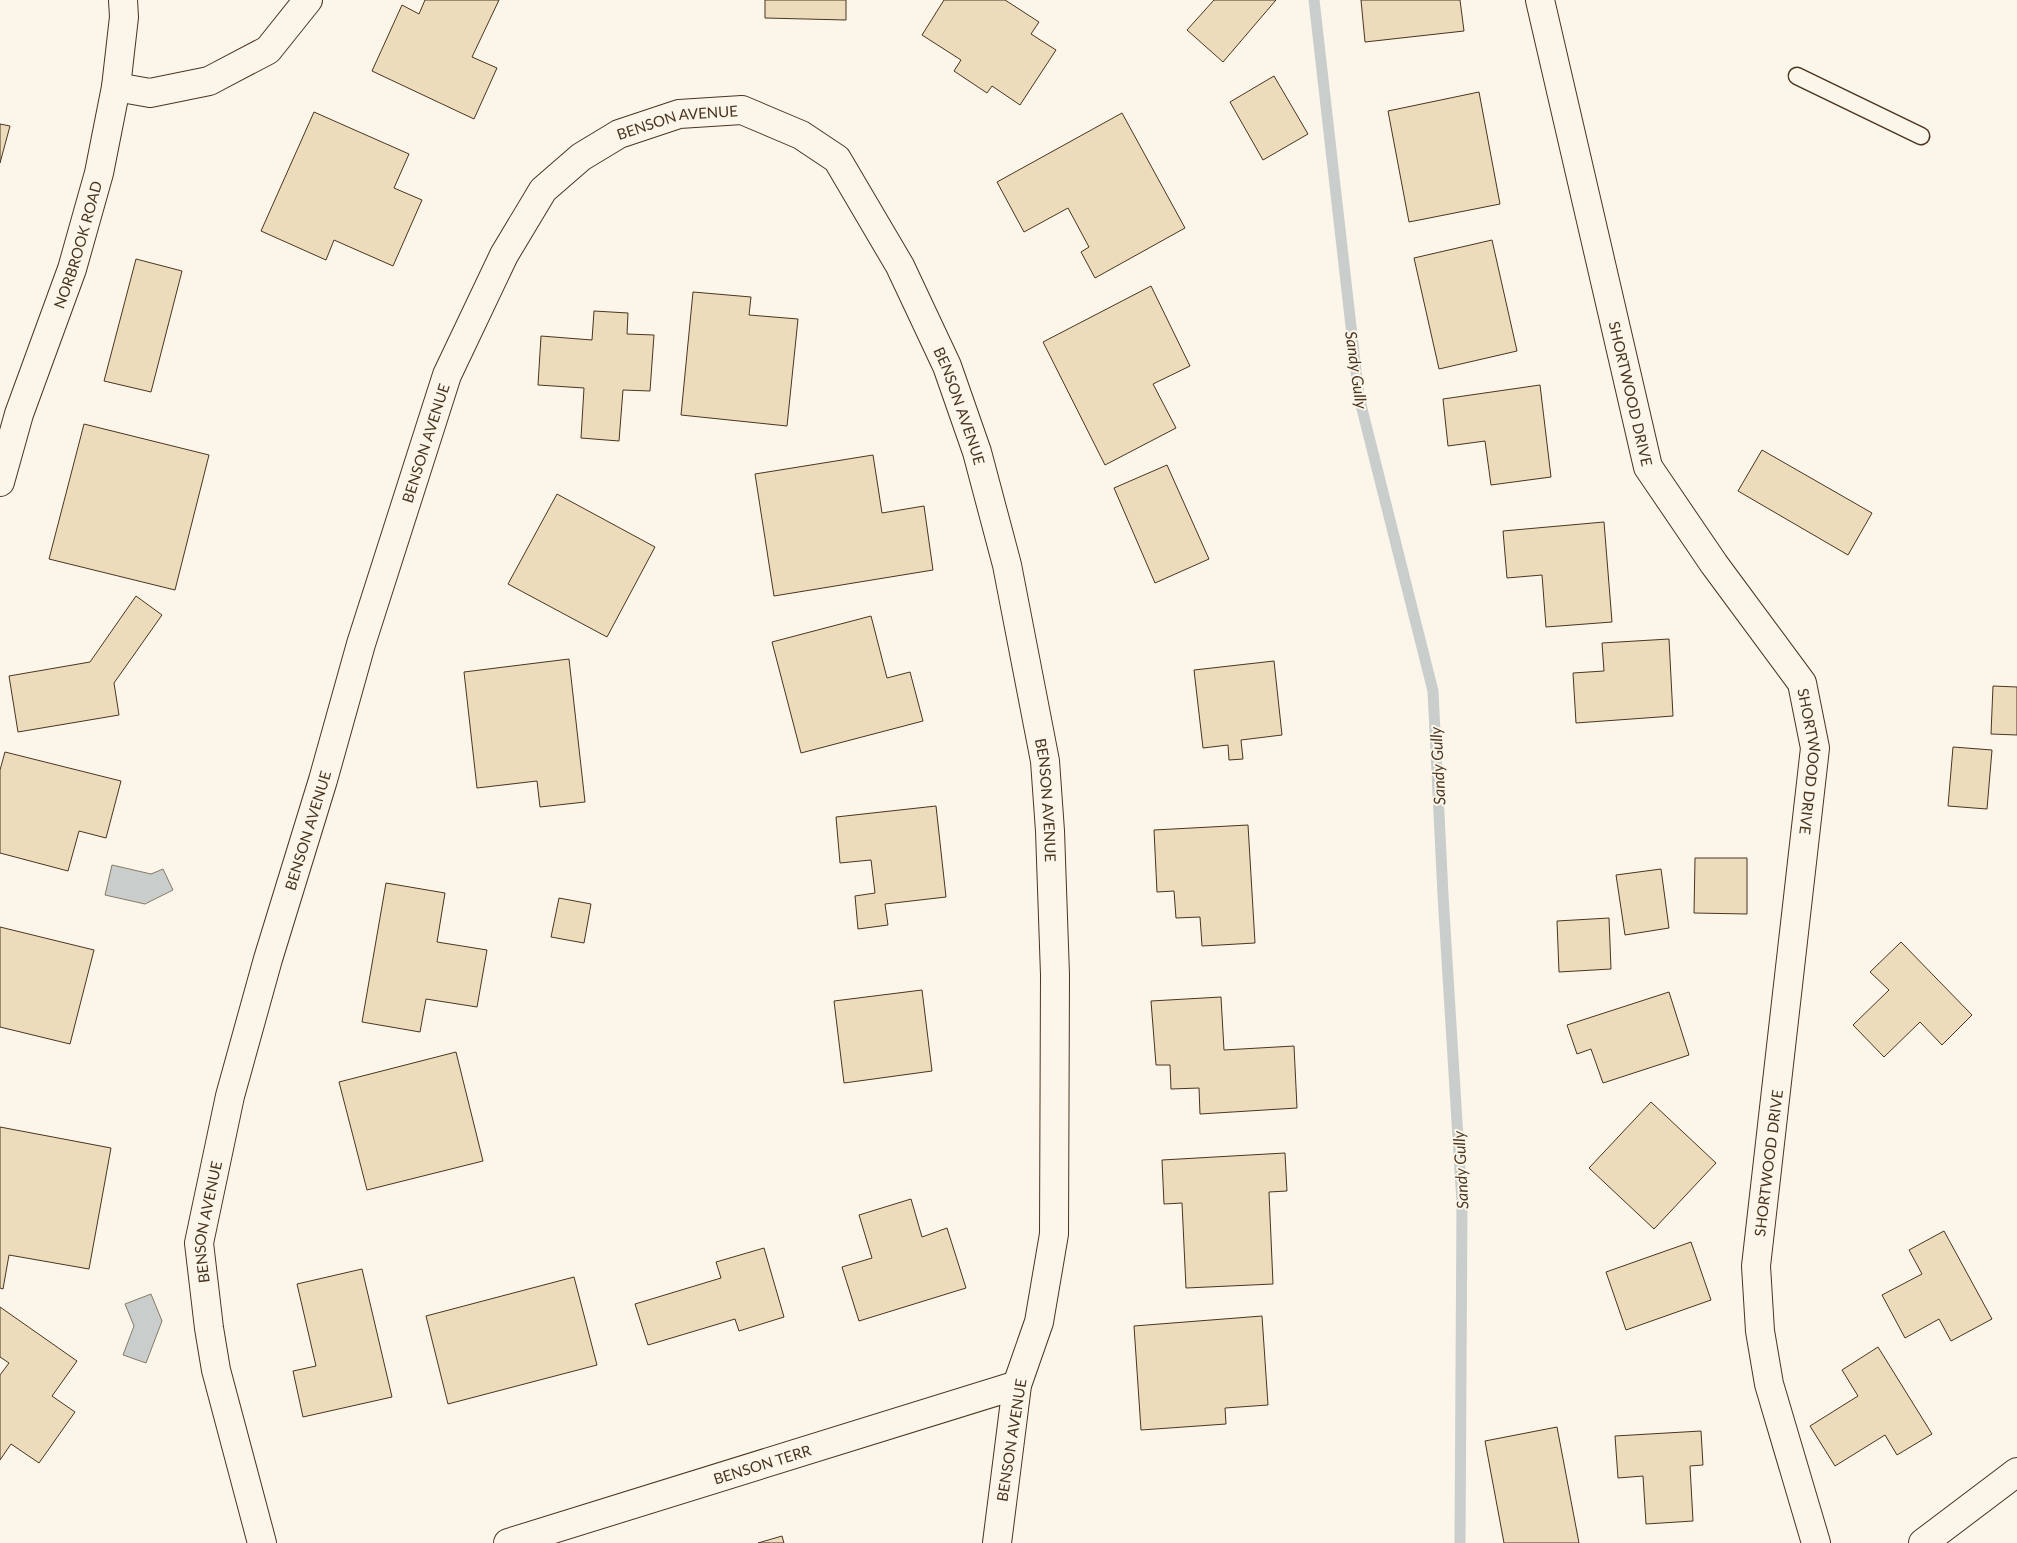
<svg xmlns="http://www.w3.org/2000/svg" width="2017" height="1543" font-family="Lato,sans-serif">
	<rect width="100%" height="100%" fill="#fbf6e9"/>
	<!-- water -->
	<path fill="#c9cecd" stroke="#887966" d="M112 865 151 874 163 869 173 890 145 904 105 895Z
		M151 1294 162 1321 146 1363 123 1355 134 1326 125 1304Z"/>
	<g fill="none" stroke-linecap="round" stroke-linejoin="round">
		<!-- stream -->
		<path stroke="#c9cecd" stroke-width="11" d="M1314 0 1359 397 1433 691 1443 895 1462 1203 1460 1543"/>
	</g>
	<!-- building -->
	<path fill="#ecdcbc" stroke="#4a3520" d="M425 0H499L472 57 497 68 474 119 372 71 402 5 419 14Z
		M765 0H846V20L765 18Z
		M944 0H1005L1039 22 1031 34 1056 50 1020 105 992 86 987 93 954 71 961 60 922 35Z
		M1214 0H1276L1223 62 1187 30Z
		M1361 0H1460L1464 31 1365 42Z
		M1274 76 1308 134 1263 160 1230 102Z
		M1479 92 1500 204 1409 222 1388 111Z
		M314 112 409 154 394 188 422 200 393 266 334 240 326 260 261 231Z
		M1122 113 1185 228 1095 278 1081 252 1089 247 1068 208 1024 232 997 182Z
		M0 124 10 126 0 163Z
		M1492 240 1517 351 1439 369 1414 258Z
		M136 259 182 271 151 392 104 381Z
		M1151 286 1190 366 1153 384 1176 428 1105 465 1043 342Z
		M693 292 751 297 749 315 798 319 787 426 681 415Z
		M594 311 628 313 627 334 654 335 650 391 623 390 619 441 581 438 584 388 538 385 541 336 592 340Z
		M1540 385 1551 477 1491 485 1485 441 1448 446 1443 399Z
		M84 424 209 455 175 590 49 559Z
		M1762 450 1872 513 1848 555 1738 491Z
		M873 455 882 513 924 506 933 570 774 596 755 474Z
		M1167 465 1209 559 1155 583 1114 488Z
		M557 494 655 547 607 637 508 584Z
		M1604 522 1612 622 1546 627 1542 575 1507 578 1503 531Z
		M136 596 162 615 114 683 119 715 18 732 9 676 90 662Z
		M871 616 887 678 910 672 923 721 801 753 772 642Z
		M1669 639 1673 716 1576 723 1573 673 1604 671 1602 643Z
		M569 659 585 802 540 807 537 781 477 788 464 672Z
		M1274 661 1282 735 1241 740 1243 759 1229 760 1228 745 1203 748 1194 670Z
		M1993 686 2017 687V735L1991 734Z
		M1953 747 1992 750 1987 809 1948 806Z
		M5 752 121 781 106 838 79 831 68 871 0 853V770Z
		M936 806 946 897 885 904 888 925 858 929 855 896 875 893 871 860 840 863 836 817Z
		M1248 825 1255 943 1202 946 1200 917 1176 918 1174 891 1157 892 1154 830Z
		M1695 858H1747V914L1694 913Z
		M1661 869 1669 928 1625 935 1616 875Z
		M386 883 445 893 437 942 487 950 477 1007 426 999 420 1032 362 1022Z
		M559 898 591 904 584 943 551 937Z
		M1609 918 1611 969 1559 972 1557 921Z
		M0 927 94 950 70 1044 0 1027Z
		M1901 942 1972 1015 1942 1045 1920 1022 1884 1057 1853 1025 1889 990 1870 972Z
		M922 990 932 1071 844 1083 834 1001Z
		M1669 992 1689 1055 1603 1083 1591 1049 1577 1054 1567 1025Z
		M1221 997 1224 1050 1294 1046 1297 1108 1200 1114 1199 1088 1171 1089 1170 1065H1156L1151 1001Z
		M456 1052 483 1161 367 1190 339 1082Z
		M1651 1102 1716 1163 1654 1229 1589 1168Z
		M0 1127 111 1148 89 1269 9 1255 3 1289 0 1288Z
		M1285 1153 1287 1191 1269 1192 1273 1284 1186 1288 1182 1203 1164 1204 1162 1160Z
		M911 1199 922 1237 947 1228 966 1288 859 1321 842 1267 872 1258 859 1215Z
		M1944 1231 1992 1319 1951 1341 1939 1319 1905 1338 1882 1295 1922 1274 1909 1250Z
		M1691 1242 1711 1300 1626 1330 1606 1272Z
		M764 1248 784 1317 739 1331 735 1319 648 1345 635 1304 721 1278 716 1262Z
		M362 1269 392 1397 303 1417 293 1371 316 1366 297 1284Z
		M574 1277 597 1365 448 1404 426 1316Z
		M0 1307 77 1361 52 1396 75 1412 39 1463 11 1444 0 1460V1375L9 1363 0 1357Z
		M1262 1316 1268 1405 1225 1408 1226 1424 1141 1430 1134 1326Z
		M1878 1347 1932 1434 1897 1455 1885 1435 1835 1466 1810 1426 1858 1396 1842 1370Z
		M1557 1427 1579 1543H1504L1485 1441Z
		M1701 1431 1703 1465 1690 1466 1693 1521 1646 1524 1643 1476 1618 1478 1615 1436Z
		M782 1536 784 1543H758Z"/>
	<g fill="none" stroke-linecap="round" stroke-linejoin="round">
		<defs>
			<path id="service" d="M1797 76 1921 136"/>
			<g id="minor">
				<path id="s1" d="M1540 0 1648 467 1714 564 1802 683 1815 748 1756 1266 1760 1331 1769 1384 1816 1543"/>
				<path d="M116 87 150 93 209 81 268 50 308 0"/>
				<path id="s2" d="M0 482 19 414 72 269 99 173 116 87 124 17 123 0"/>
				<path id="s3" d="M262 1543 216 1370 209 1328 199 1243 230 1096 268 959 323 780 361 644 447 375 504 255 543 190 581 157 619 134 679 114 742 110 801 135 837 159 900 266 947 366 977 452 1007 565 1045 761 1050 831 1055 975 1054 1234 1039 1322 1017 1385 997 1543"/>
				<path id="s4" d="M508 1543 1017 1385"/>
				<path d="M1923 1543 2017 1472"/>
			</g>
		</defs>
		<!-- service casing -->
		<use href="#service" stroke="#4a3520" stroke-width="19"/>
		<!-- minor casing -->
		<use href="#minor" stroke="#4a3520" stroke-width="30"/>
		<!-- service -->
		<use href="#service" stroke="#fbf6e9" stroke-width="16"/>
		<!-- minor -->
		<use href="#minor" stroke="#fbf6e9" stroke-width="28"/>
	</g>
	<g text-anchor="middle" dominant-baseline="central" stroke-width="4" stroke-linejoin="round" paint-order="stroke">
		<!-- street labels -->
		<g font-size="15" fill="#4a3520" stroke="#fbf6e9">
			<text stroke="none"><textPath href="#s3" startOffset="1574">BENSON AVENUE</textPath></text>
			<text stroke="none"><textPath href="#s2" startOffset="250">NORBROOK ROAD</textPath></text>
			<text stroke="none"><textPath href="#s1" startOffset="404">SHORTWOOD DRIVE</textPath></text>
			<text stroke="none"><textPath href="#s3" startOffset="2024">BENSON AVENUE</textPath></text>
			<text stroke="none"><textPath href="#s3" startOffset="1139">BENSON AVENUE</textPath></text>
			<text stroke="none"><textPath href="#s1" startOffset="824">SHORTWOOD DRIVE</textPath></text>
			<text stroke="none"><textPath href="#s3" startOffset="2429">BENSON AVENUE</textPath></text>
			<text stroke="none"><textPath href="#s3" startOffset="734">BENSON AVENUE</textPath></text>
			<text transform="translate(1768 1163) rotate(-83)">SHORTWOOD DRIVE</text>
			<text stroke="none"><textPath href="#s3" startOffset="329">BENSON AVENUE</textPath></text>
			<text transform="translate(1011 1440) rotate(-81)">BENSON AVENUE</text>
			<text stroke="none"><textPath href="#s4" startOffset="266">BENSON TERR</textPath></text>
		</g>
		<!-- water labels -->
		<g font-size="16" font-style="italic" fill="#4a3520" stroke="#fbf6e9">
			<text transform="translate(1357 370) rotate(82)">Sandy Gully</text>
			<text transform="translate(1437 766) rotate(-93)">Sandy Gully</text>
			<text transform="translate(1460 1170) rotate(-93)">Sandy Gully</text>
		</g>
	</g>
</svg>
